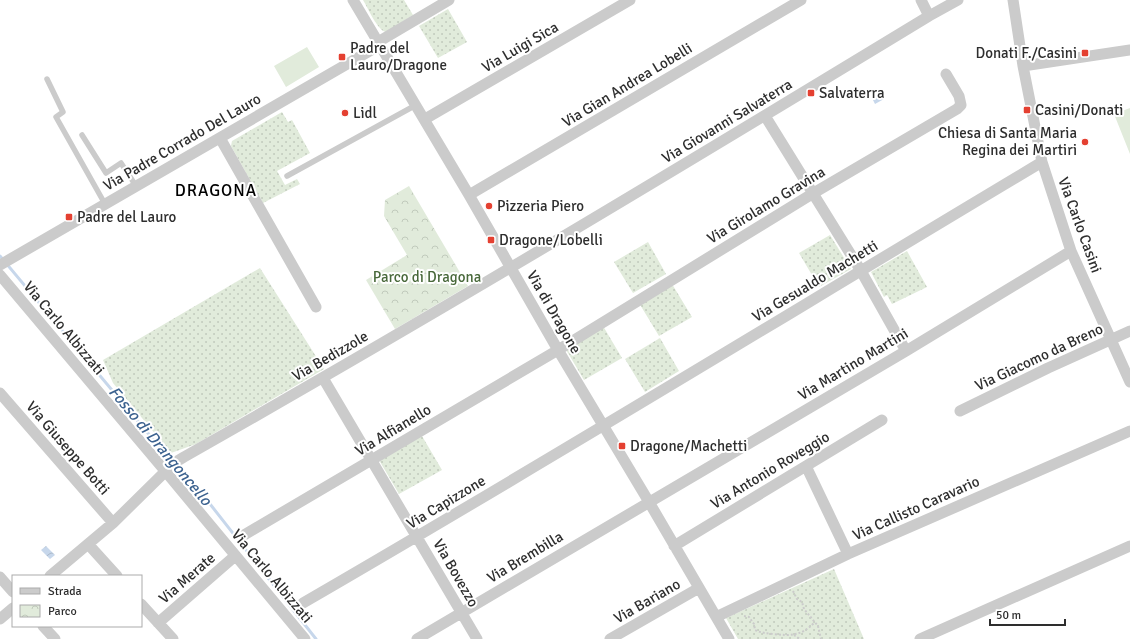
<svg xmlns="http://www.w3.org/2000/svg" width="1130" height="639" font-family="Signika,sans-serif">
	<defs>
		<pattern id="grass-dots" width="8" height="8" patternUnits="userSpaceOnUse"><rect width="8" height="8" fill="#e1ebdb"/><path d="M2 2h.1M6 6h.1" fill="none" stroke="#c1cabc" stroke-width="1.8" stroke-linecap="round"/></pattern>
		<pattern id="park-crowns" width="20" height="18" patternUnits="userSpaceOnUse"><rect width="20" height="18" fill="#e1ebdb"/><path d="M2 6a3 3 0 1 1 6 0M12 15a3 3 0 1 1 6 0" fill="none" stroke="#c1cabc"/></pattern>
		<pattern id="water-waves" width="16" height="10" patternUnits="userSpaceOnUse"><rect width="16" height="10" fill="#c7d7eb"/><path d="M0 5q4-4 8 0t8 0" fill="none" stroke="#abb9ca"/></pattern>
	</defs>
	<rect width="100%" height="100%" fill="#fff"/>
	<!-- grass -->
	<path fill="url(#grass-dots)" d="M363 0H404L413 15 386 32C377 30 368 8 363 0Z
		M448 9 467 42 438 58 419 26Z
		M282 112 288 122 292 120 310 153 277 171 285 185 297 179 300 184 263 203 231 146 232 141Z
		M830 235 851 269 819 287 799 253Z
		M648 242 666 274 633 293 614 262Z
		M907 251 927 287 892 304 887 295 884 297 871 272Z
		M260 268 324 369 196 444 171 453 113 383 103 360Z
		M672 284 692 317 659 336 639 303Z
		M603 326 622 358 584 380 565 348Z
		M660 338 679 371 645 392 625 359Z
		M422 436 442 470 399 494 379 460Z
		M834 569 864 639H738L726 618Z"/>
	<!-- park -->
	<path fill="url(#park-crowns)" d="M409 186 468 286 395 329 366 280 407 255 384 216 385 200Z"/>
	<!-- pitch -->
	<path fill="#e1ebdb" d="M307 47 319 67 286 87 274 66Z
		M1130 108V154L1114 114Z"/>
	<!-- water -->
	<path fill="url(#water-waves)" d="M882 94 884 99 875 104 872 98Z
		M46 546 55 555 50 559 41 550Z"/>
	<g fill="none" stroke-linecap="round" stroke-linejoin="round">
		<!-- stream -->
		<path stroke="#c7d7eb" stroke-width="3" d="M0 256 172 462
			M176 466 210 504 316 639"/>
		<!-- path -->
		<path stroke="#cbcbcb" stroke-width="2" stroke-dasharray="2 2" stroke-linecap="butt" d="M793 591 797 599 802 602 804 609 818 626 821 639
			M744 616 749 617 754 624 755 630C761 633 766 633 773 634 791 636 801 636 814 623
			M794 635 800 639"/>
		<!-- lane -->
		<path stroke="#cbcbcb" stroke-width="5.5" d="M47 79 63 112 56 117 105 204
			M82 135 106 173 121 163 136 186
			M287 176 416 105"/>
		<!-- street -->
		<path stroke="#cbcbcb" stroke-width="11" d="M353 0 469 195 558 350 649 502 729 639
			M921 0 929 16
			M1013 0 1023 66 1042 162 1071 251 1130 382
			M378 42 449 0
			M1023 66 1130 50
			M765 116 861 271 906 351
			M425 119 630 0
			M220 138 316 307
			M469 195 801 0
			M0 265 380 45
			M0 275 166 472 305 639
			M323 378 477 639
			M0 393 113 523
			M960 411 1048 368 1130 331
			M806 466 848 554
			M244 535 558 350 812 194 957 109 961 105 959 96 946 74
			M88 544 117 576
			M674 546 882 420
			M50 576 113 523 174 463 184 457C435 315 682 166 929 16L958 0
			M0 577 13 592
			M303 603C552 459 796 309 1042 162
			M141 604 173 639
			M716 617 848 554 1130 431
			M0 619 13 608
			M158 623 235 556
			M43 626 55 639
			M417 639 906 351 1071 251
			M610 639 699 588
			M920 639 1130 546"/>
	</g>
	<!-- markers -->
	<g fill="#e44031" stroke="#fff" stroke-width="1.5">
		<rect x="1081" y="49" width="8" height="8" rx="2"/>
		<rect x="338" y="53" width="8" height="8" rx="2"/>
		<rect x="807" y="89" width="8" height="8" rx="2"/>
		<rect x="1023" y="106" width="8" height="8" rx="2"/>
		<circle cx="345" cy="113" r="4"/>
		<circle cx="1085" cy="142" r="4"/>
		<circle cx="489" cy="206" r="4"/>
		<rect x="65" y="213" width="8" height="8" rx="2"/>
		<rect x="487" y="236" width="8" height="8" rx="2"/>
		<rect x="618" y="442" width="8" height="8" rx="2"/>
	</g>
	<g text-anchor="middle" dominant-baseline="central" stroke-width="4" stroke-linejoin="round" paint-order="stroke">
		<!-- street labels -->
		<g font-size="15" fill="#2e2e2e" stroke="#fff">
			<text transform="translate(520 47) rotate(-30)">Via Luigi Sica</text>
			<text transform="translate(627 85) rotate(-31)">Via Gian Andrea Lobelli</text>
			<text transform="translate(727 121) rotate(-31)">Via Giovanni Salvaterra</text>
			<text transform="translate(182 142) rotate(-30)">Via Padre Corrado Del Lauro</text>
			<text transform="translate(766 205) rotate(-31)">Via Girolamo Gravina</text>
			<text transform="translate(1080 225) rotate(70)">Via Carlo Casini</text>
			<text transform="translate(815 281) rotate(-31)">Via Gesualdo Machetti</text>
			<text transform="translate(554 312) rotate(60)">Via di Dragone</text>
			<text transform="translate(64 328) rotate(50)">Via Carlo Albizzati</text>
			<text transform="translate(330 356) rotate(-30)">Via Bedizzole</text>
			<text transform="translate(1039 357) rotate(-25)">Via Giacomo da Breno</text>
			<text transform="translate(853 364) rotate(-31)">Via Martino Martini</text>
			<text transform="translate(393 430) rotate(-31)">Via Alfianello</text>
			<text transform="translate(68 448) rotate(49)">Via Giuseppe Botti</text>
			<text transform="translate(770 470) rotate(-31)">Via Antonio Roveggio</text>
			<text transform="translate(446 502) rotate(-31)">Via Capizzone</text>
			<text transform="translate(916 508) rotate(-24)">Via Callisto Caravario</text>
			<text transform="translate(525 557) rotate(-31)">Via Brembilla</text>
			<text transform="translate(456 573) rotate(60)">Via Bovezzo</text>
			<text transform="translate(272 576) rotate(50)">Via Carlo Albizzati</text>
			<text transform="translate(187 578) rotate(-41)">Via Merate</text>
			<text transform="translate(647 601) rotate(-30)">Via Bariano</text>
		</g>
		<!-- poi labels -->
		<g font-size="15" fill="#2e2e2e" stroke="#fff" text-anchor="start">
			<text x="350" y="48">Padre del<tspan x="350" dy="17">Lauro/Dragone</tspan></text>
			<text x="1077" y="53" text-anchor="end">Donati F./Casini</text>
			<text x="819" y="93">Salvaterra</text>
			<text x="1035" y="110">Casini/Donati</text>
			<text x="353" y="113">Lidl</text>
			<text x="1077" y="133" text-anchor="end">Chiesa di Santa Maria<tspan x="1077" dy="17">Regina dei Martiri</tspan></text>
			<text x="497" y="206">Pizzeria Piero</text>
			<text x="77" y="217">Padre del Lauro</text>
			<text x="499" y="240">Dragone/Lobelli</text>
			<text x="630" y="446">Dragone/Machetti</text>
		</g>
		<!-- park labels -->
		<g font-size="15" fill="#49693b" stroke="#fff">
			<text x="427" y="277">Parco di Dragona</text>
		</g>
		<!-- water labels -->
		<g font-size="16" font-style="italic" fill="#3c628f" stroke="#fff">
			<text transform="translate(160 446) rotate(50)">Fosso di Drangoncello</text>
		</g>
		<!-- quarter labels -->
		<g font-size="17" letter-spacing="1" fill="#000" stroke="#fff">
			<text x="216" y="190">DRAGONA</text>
		</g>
	</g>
	<!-- legend -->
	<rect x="12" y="575" width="130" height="52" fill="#ffffff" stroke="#ababab"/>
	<rect x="20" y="588" width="20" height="6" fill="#cbcbcb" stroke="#ababab"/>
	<text x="48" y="595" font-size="12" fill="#2e2e2e">Strada</text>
	<rect x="20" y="605" width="20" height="12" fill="url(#park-crowns)" stroke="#ababab"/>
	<text x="48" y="615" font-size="12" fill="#2e2e2e">Parco</text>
	<!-- scale -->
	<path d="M990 619v6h75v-6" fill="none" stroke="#2e2e2e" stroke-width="2"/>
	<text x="996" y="619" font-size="12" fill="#2e2e2e" stroke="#ffffff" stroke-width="3" paint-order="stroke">50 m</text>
</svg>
